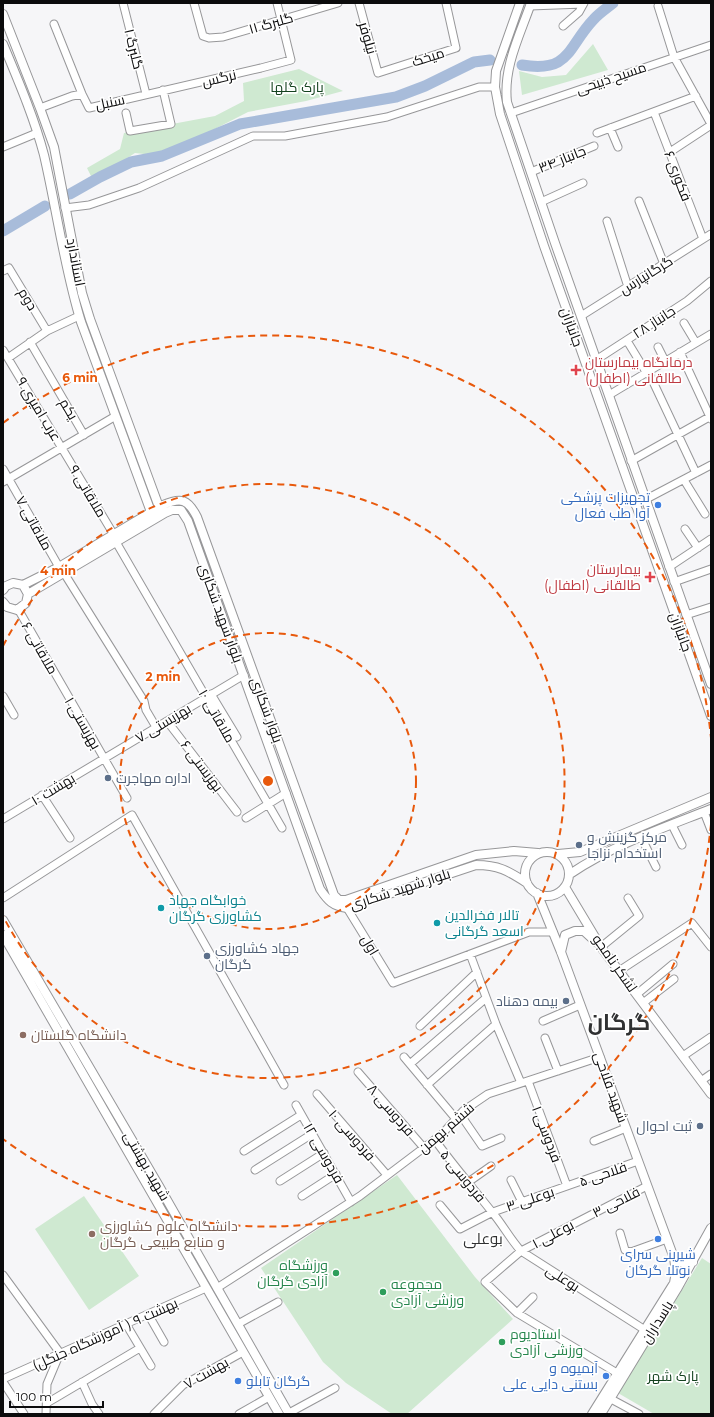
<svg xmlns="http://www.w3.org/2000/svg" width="714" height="1417" font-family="Montserrat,Cairo,sans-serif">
	<rect width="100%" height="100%" fill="#f6f6f8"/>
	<!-- green -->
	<path fill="#cfe9d1" d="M593 44 608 70 522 95 519 71 542 77 566 75Z
		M299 69 343 91 306 101 248 112 162 156 135 153 93 180 87 168 120 149 124 133 215 116 244 101 243 83Z
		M397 1175 475 1277 513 1319 407 1414H392L346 1383 323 1362 261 1268Z
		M84 1196 139 1276 89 1310 35 1229Z
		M702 1258 711 1264V1414H654L618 1393Z"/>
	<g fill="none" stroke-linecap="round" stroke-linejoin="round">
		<!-- river -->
		<path stroke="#a8bcda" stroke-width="11" d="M522 65C571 73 567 47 594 19 599 13 607 8 613 3
			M70 194 100 177 131 162 162 156 240 124 396 97 425 86 474 62 490 60
			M3 231 45 206"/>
		<defs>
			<path id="minor" d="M123 3 146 94
				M194 3 203 36 209 38 223 37 338 3
				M359 3 378 73 456 48 446 3
				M530 6 583 4
				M658 6 674 57 711 124
				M54 24 82 94 89 108 261 68 291 60 277 3
				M563 26 579 12 584 3
				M40 108 72 96 82 94
				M654 112 703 239
				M126 113 130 131 171 124 163 90
				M511 113 711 45
				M610 128 618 147
				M597 133 696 96
				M3 147 37 133
				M670 152 711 125
				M531 172 594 146
				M639 201 664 264
				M541 202 583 183
				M65 208 89 205 139 188 253 136H285L387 117 479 87H495
				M607 221 628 287
				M3 271 9 268 47 331
				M581 316 711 234
				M684 323 696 343
				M30 342 84 435
				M629 344 646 372
				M658 347 665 361
				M3 350 114 535
				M680 352 711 419
				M8 358 47 331 79 316
				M596 360 687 301 711 281
				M648 371 696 473
				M609 395 711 334
				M631 461 711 416
				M3 469 59 567
				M684 480 705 514
				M3 482 114 417
				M635 505 711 465
				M685 529 698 548
				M116 542 282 828
				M669 567 711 539
				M64 573 144 701 146 710 156 727
				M674 582 711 569
				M18 609 127 798
				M686 615 711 607
				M211 694 237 737
				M3 696 14 715
				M167 721 237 812
				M42 795 70 838
				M704 812 711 830
				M246 818 286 793
				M3 819 244 675
				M672 825 682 845
				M641 837 656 867
				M3 898 132 815 284 1085
				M347 908 393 983 529 932H553
				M601 947 639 916 628 898
				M470 954 496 1024 521 1083
				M619 971 692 923 711 947
				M637 994 673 964
				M643 1003 674 979
				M543 1021 580 1005
				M420 1026 477 972
				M545 1038 558 1071
				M683 1056 711 1037
				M404 1057 456 1119
				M410 1064 486 998
				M358 1072 424 1148
				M528 1081 567 1186
				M701 1081 711 1074
				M427 1085 496 1024
				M317 1094 387 1175
				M296 1105 351 1202
				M460 1114 482 1146 501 1138
				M435 1140C453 1165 473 1188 492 1212 503 1225 510 1239 521 1251L645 1330
				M594 1141 626 1128
				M244 1151 301 1115
				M255 1170 312 1134
				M511 1180 522 1202
				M280 1181 324 1153
				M467 1183 491 1166
				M302 1196 336 1174
				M440 1205 460 1229 493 1212 638 1161
				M620 1233 625 1250 631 1252 667 1239
				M3 1275 60 1353 47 1384 46 1414
				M217 1288 360 1196 442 1134 463 1111 488 1094 600 1057
				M517 1313 533 1297
				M148 1314 164 1342
				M126 1324 151 1366
				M238 1324 278 1302
				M617 1373 517 1313 485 1282 521 1251 647 1186
				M3 1379 206 1288
				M3 1382 24 1414
				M82 1382 92 1404 99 1414
				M611 1399 639 1414
				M47 1403 140 1348
				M289 1413 335 1388
				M154 1414 183 1385 243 1352
				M239 1414 269 1397"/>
			<path id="major" d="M520 3 496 71 495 87 500 114 544 246 711 716
				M531 3C520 35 503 67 507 102L555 243 711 684
				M3 14 40 108 54 147 82 293 90 319 159 507
				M3 44C18 80 34 117 44 155 57 211 64 267 81 322L151 512
				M23 585 59 567 163 505C181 497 188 499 197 517L334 895 339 900H346L476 855 514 851 538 853
				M3 590 6 586 13 583 23 585 28 594 26 603 17 610 7 607 3 602
				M28 594 165 513 172 510H181L188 521 320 889C328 901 333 906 347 908L476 865C499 865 508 871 527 883
				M525 874a22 22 0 1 1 44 0a22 22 0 1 1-44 0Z
				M558 854 580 852 711 797
				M570 874C613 845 663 828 711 809
				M565 887 601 947 711 1094
				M537 893 561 952 674 1258 676 1272 674 1283 592 1414
				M3 920 159 1186 289 1414
				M3 935 279 1414
				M561 952 565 935 575 931H584L596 942
				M674 1258 685 1264 693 1262
				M601 1414 677 1289 711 1228"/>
		</defs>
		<!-- minor casing -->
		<use href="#minor" stroke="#979799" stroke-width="9"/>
		<!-- major casing -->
		<use href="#major" stroke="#979799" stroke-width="10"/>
		<!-- minor -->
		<use href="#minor" stroke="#fff" stroke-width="7"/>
		<!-- major -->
		<use href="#major" stroke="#fff" stroke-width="8"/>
	</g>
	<!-- distance rings -->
	<g fill="none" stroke="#e8590c" stroke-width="2" stroke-dasharray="7 5">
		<circle cx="268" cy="781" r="148"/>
		<path d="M3 646A297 297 0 1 1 3 916"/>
		<path d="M711 824A445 445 0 0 1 3 1139M3 423A445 445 0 0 1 711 738"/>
	</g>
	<!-- markers -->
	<g fill="#e0444e" stroke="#fff" stroke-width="1.5">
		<path d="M574 364h4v4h4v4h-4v4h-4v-4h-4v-4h4z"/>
		<path d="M648 571h4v4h4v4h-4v4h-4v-4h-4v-4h4z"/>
	</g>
	<g fill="#3f7fe0" stroke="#fff" stroke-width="1.5">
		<circle cx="658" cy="505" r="4"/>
		<circle cx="658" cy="1239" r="4"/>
		<circle cx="606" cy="1376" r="4"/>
		<circle cx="238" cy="1381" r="4"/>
	</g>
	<g fill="#5c6f8a" stroke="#fff" stroke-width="1.5">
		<circle cx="108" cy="778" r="4"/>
		<circle cx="579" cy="845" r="4"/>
		<circle cx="207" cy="956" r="4"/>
		<circle cx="566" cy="1001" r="4"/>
		<circle cx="700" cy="1126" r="4"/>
	</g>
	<g fill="#0f9aa8" stroke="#fff" stroke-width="1.5">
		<circle cx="161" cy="908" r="4"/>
		<circle cx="437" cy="923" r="4"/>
	</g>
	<g fill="#8d6e63" stroke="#fff" stroke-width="1.5">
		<circle cx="23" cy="1035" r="4"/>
		<circle cx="92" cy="1234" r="4"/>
	</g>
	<g fill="#2e9e5b" stroke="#fff" stroke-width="1.5">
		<circle cx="336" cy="1273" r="4"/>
		<circle cx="383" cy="1292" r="4"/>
		<circle cx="502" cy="1342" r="4"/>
	</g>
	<g text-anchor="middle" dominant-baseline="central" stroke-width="3.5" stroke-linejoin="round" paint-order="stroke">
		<!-- street labels -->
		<g font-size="14" fill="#0b0b0c" stroke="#fff">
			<text transform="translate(271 23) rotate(-16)">گلبرگ ۱۱</text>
			<text transform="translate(368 38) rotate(74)">نیلوفر</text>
			<text transform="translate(134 49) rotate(76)">گلبرگ ۱</text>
			<text transform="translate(428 57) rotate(-18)">میخک</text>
			<text transform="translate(219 78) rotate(-13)">نرگس</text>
			<text transform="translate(611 78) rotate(-19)">مسیح ذبیحی</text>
			<text transform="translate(110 102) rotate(-12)">سنبل</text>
			<text transform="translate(562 159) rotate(-22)">۳۴ جانباز</text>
			<text transform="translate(678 176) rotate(69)">فکوری ۶</text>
			<text transform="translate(76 262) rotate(79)">استاندارد</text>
			<text transform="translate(646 275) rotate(-32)">گرگانپارس</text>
			<text transform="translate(28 299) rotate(59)">دوم</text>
			<text transform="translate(654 322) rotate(-33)">جانباز ۲۸</text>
			<text transform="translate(572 327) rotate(70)">جانبازان</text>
			<text transform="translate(39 409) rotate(59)">۹ عرب امیری</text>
			<text transform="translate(69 409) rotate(60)">یکم</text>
			<text transform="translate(88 491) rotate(59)">ملاقاتی ۹</text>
			<text transform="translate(34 523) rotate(61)">۷ ملاقاتی</text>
			<text transform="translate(221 613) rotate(70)">بلوار شهید شکاری</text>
			<text transform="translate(681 632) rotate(70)">جانبازان</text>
			<text transform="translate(40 648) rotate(60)">۶ ملاقاتی</text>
			<text transform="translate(267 710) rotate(70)">بلوار شکاری</text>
			<text transform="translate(217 716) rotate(60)">۱۰ ملاقاتی</text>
			<text transform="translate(83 723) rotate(60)">بهزیستی ۱</text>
			<text transform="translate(163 723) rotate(-31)">۷ بهزیستی</text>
			<text transform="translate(202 766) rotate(53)">بهزیستی ۶</text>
			<text transform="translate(53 789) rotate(-31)">بهشت ۱۰</text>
			<text transform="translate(400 889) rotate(-18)">بلوار شهید شکاری</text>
			<text transform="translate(370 945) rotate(59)">اول</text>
			<text transform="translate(615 963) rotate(55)">لشکر نامجو</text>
			<text transform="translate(611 1087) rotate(70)">شهید فلاحی</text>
			<text transform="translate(391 1110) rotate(49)">۸ فردوسی</text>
			<text transform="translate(446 1128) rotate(-41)">ششم بهمن</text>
			<text transform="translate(547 1134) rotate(69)">۱ فردوسی</text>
			<text transform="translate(352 1135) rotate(49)">۱۰ فردوسی</text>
			<text transform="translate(324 1153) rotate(60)">۱۲ فردوسی</text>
			<text transform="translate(147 1166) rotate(60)">شهید بهشتی</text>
			<text transform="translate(603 1174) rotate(-19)">۵ فلاحی</text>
			<text transform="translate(463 1176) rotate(51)">۵ فردوسی</text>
			<text transform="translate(530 1199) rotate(-19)">۳ بوعلی</text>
			<text transform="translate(616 1202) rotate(-27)">۳ فلاحی</text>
			<text transform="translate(553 1234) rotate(-28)">۱ بوعلی</text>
			<text transform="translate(563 1278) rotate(33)">بوعلی</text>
			<text transform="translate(657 1322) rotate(-58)">پاسداران</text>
			<text transform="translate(105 1334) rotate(-24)">بهشت ۹ ( آموزشگاه جنگل)</text>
			<text transform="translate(206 1373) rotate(-30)">بهشت ۷</text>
		</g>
		<!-- park labels -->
		<g font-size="14" fill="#14421f" stroke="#fff">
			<text x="297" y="87">پارک گلها</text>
			<text x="673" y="1376">پارک شهر</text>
		</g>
		<!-- health labels -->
		<g font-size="14" fill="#be3a42" stroke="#fff" text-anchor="start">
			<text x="585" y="362">درمانگاه بیمارستان<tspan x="585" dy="16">طالقانی (اطفال)</tspan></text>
			<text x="641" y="569" text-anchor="end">بیمارستان<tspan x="641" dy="16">طالقانی (اطفال)</tspan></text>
		</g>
		<!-- shop labels -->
		<g font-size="14" fill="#366cbe" stroke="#fff" text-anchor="end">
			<text x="650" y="497">تجهیزات پزشکی<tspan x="650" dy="16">آوا طب فعال</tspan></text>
			<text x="658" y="1254" text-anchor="middle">شیرینی سرای<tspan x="658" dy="16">نوتلا گرگان</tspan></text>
			<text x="598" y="1368">آبمیوه و<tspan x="598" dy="16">بستنی دایی علی</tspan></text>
			<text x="246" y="1381" text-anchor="start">گرگان تابلو</text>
		</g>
		<!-- service labels -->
		<g font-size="14" fill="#4e5e75" stroke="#fff" text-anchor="start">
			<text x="116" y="778">اداره مهاجرت</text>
			<text x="587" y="837">مرکز گزینش و<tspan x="587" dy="16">استخدام نزاجا</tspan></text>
			<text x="215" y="948">جهاد کشاورزی<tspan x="215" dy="16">گرگان</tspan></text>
			<text x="558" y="1001" text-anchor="end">بیمه دهناد</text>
			<text x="692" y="1126" text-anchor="end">ثبت احوال</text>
		</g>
		<!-- culture labels -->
		<g font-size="14" fill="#0d838f" stroke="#fff" text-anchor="start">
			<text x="169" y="900">خوابگاه جهاد<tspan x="169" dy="16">کشاورزی گرگان</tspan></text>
			<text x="445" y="915">تالار فخرالدین<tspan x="445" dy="16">اسعد گرگانی</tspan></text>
		</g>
		<!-- education labels -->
		<g font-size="14" fill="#785e54" stroke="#fff" text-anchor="start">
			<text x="31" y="1035">دانشگاه گلستان</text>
			<text x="100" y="1226">دانشگاه علوم کشاورزی<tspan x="100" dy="16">و منابع طبیعی گرگان</tspan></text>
		</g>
		<!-- leisure labels -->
		<g font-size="14" fill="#27864d" stroke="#fff" text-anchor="start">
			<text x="328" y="1265" text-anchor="end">ورزشگاه<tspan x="328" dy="16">آزادی گرگان</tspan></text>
			<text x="391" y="1284">مجموعه<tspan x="391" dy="16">ورزشی آزادی</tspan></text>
			<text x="510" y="1334">استادیوم<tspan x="510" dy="16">ورزشی آزادی</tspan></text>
		</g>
		<!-- neighbourhood labels -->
		<g font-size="15" fill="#303132" stroke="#fff">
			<text x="483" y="1238">بوعلی</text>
		</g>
		<!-- town labels -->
		<g font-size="22" font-weight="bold" fill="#303132" stroke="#fff">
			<text x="619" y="1022">گرگان</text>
		</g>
	</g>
	<circle cx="268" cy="781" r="6" fill="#e8590c" stroke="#fff" stroke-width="2"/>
	<g font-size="12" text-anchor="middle" font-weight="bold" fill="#e8590c" stroke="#fff" stroke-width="3.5" stroke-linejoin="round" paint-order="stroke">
		<text x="80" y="382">6 min</text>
		<text x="58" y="575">4 min</text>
		<text x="163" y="681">2 min</text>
	</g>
	<!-- border -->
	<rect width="714" height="1417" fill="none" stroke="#0b0b0c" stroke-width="8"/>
	<!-- scale -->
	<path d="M10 1401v6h93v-6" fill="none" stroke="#0b0b0c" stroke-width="2"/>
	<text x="16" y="1401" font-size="12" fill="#0b0b0c" stroke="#ffffff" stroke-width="3" paint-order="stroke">100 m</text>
</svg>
